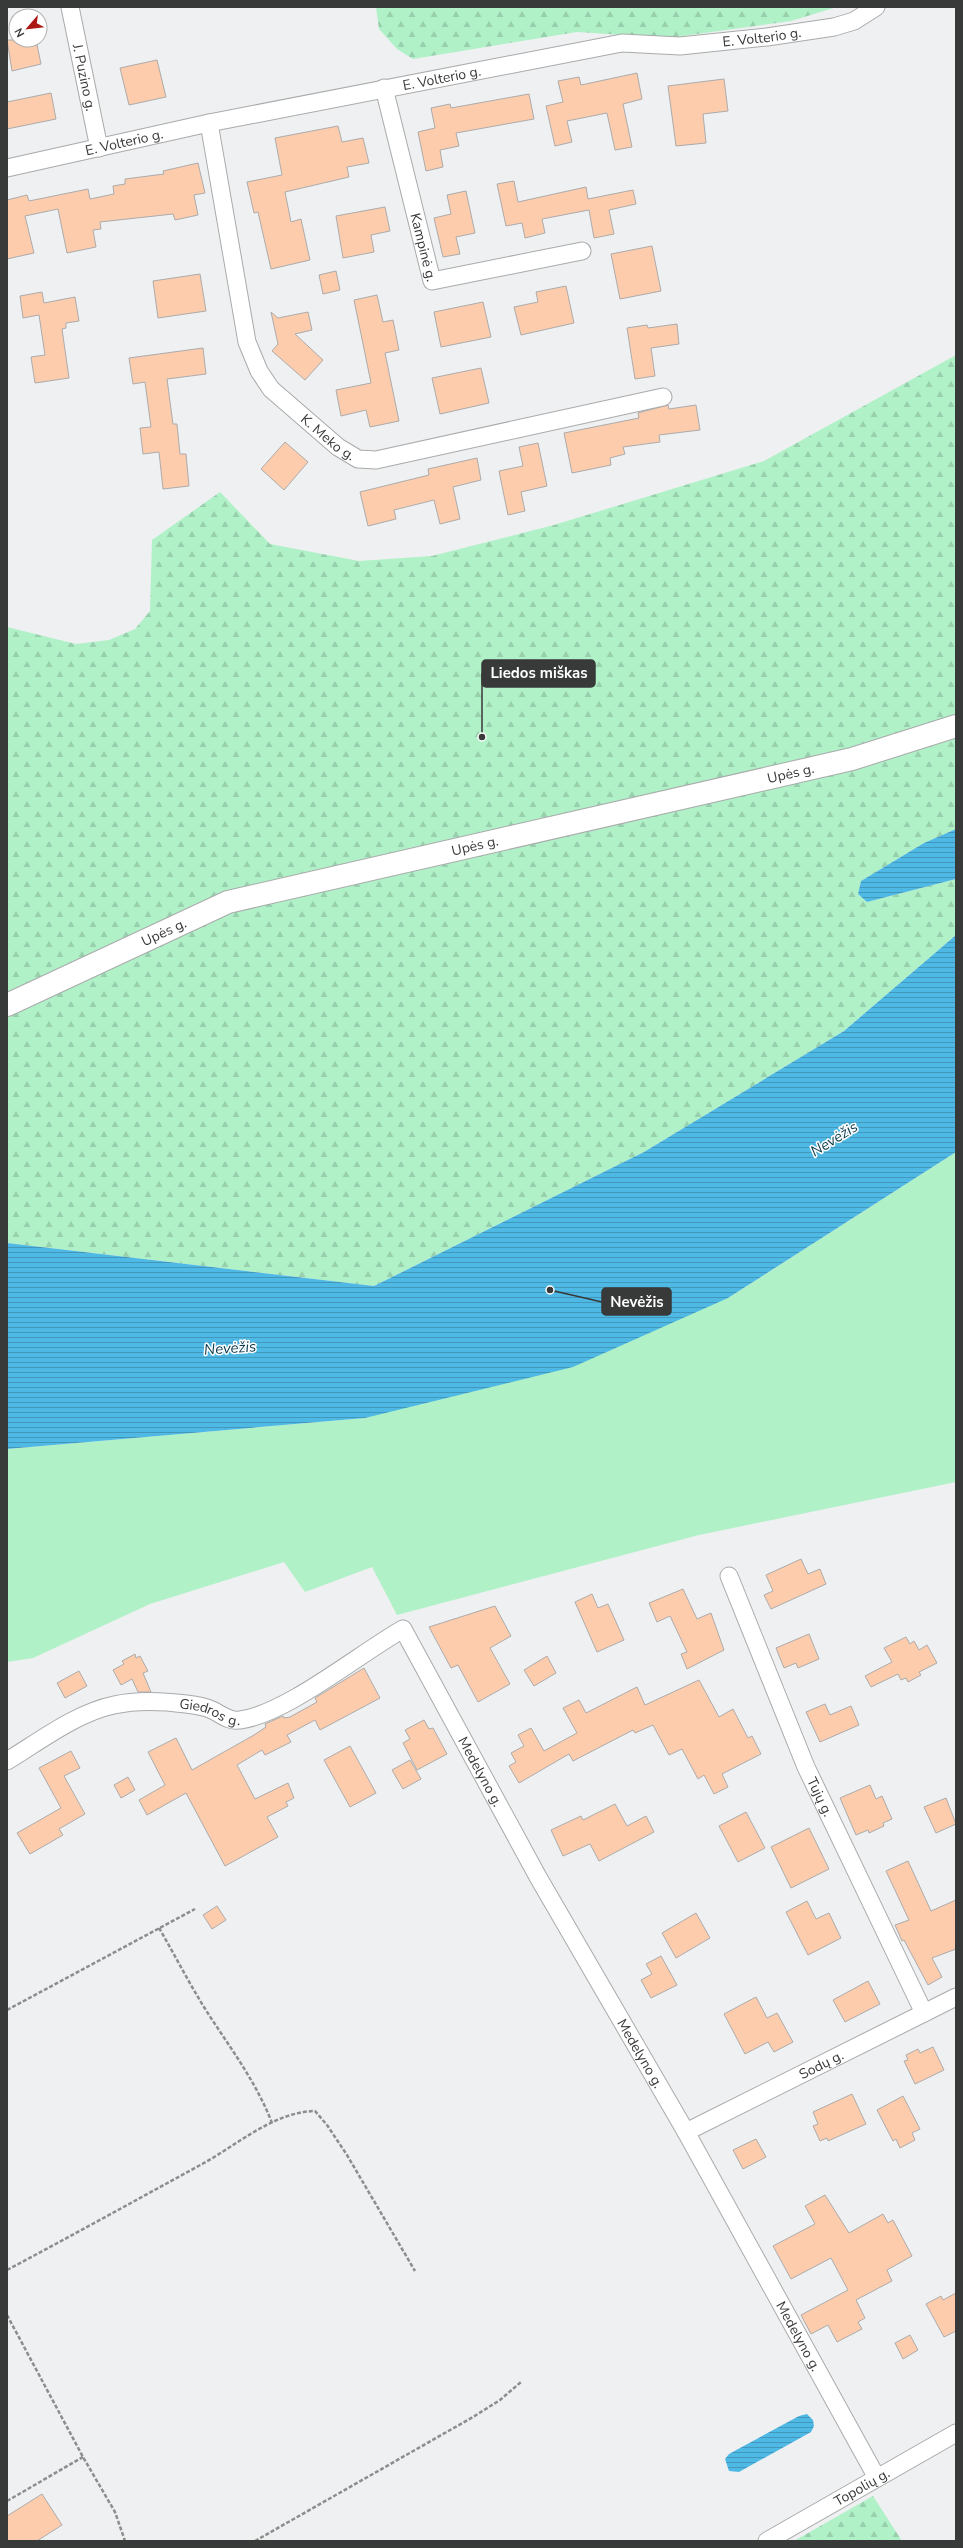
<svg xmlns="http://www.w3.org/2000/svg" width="963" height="2548" font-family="'Nunito Sans',sans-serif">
	<defs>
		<pattern id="forest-firs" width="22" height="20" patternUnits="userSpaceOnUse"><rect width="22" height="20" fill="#b0f1c8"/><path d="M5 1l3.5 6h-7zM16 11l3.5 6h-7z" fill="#98cfad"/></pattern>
		<pattern id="water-rules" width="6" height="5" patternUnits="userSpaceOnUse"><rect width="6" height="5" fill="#4fb9e5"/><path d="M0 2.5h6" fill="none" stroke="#4397bb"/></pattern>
	</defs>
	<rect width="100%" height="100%" fill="#eff0f1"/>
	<!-- green -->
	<path fill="#b0f1c8" d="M956 1152V1482L699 1535 397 1615 372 1567 305 1592 284 1562 150 1604 33 1658 7 1662V1449L365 1418 728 1298Z"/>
	<!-- forest -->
	<path fill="url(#forest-firs)" d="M376 7H837L791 21 668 38 577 32 413 59 397 49 379 29Z
		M956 355V829L924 843 861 881 858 894 867 902 956 879V935L844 1031 644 1152 374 1286 7 1243V627L76 644 109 640 135 629 150 611 152 540 220 492 270 544 359 561 432 556 554 525 764 461Z
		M873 2496 902 2541H794Z"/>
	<!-- water -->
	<path fill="url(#water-rules)" d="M956 829V879L867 902 858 894 861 881 924 843Z
		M956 935V1152L728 1298 573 1367 365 1418 7 1449V1243L374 1286 644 1152 844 1031Z
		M807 2414 813 2420 814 2426 811 2432 739 2472 729 2471 725 2459 729 2454 799 2416Z"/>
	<!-- building -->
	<path fill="#fdccad" stroke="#acabab" d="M7 40H36L41 64 12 71Z
		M157 60 166 97 129 105 120 68Z
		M637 73 642 99 623 104 632 147 615 150 607 113 567 121 572 142 555 146 546 106 563 102 558 81 579 77 581 85Z
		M724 79 728 111 703 114 706 143 676 146 668 86Z
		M51 93 56 119 7 129V102Z
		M529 94 534 119 456 133 459 146 440 150 443 167 426 171 418 132 435 128 431 108 450 104 451 108Z
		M338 126 342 142 363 138 369 163 347 167 349 177 285 192 291 222 301 219 310 260 271 269 258 212 254 213 247 182 282 175 275 138Z
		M198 163 205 193 194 195 198 215 175 220 173 214 100 222 101 229 93 230 96 247 67 253 58 209 25 216 34 253 7 259V200L27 195 29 201 88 189 90 199 114 194 113 186 125 184V179L164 174 163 171Z
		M514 181 518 202 586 187 588 199 633 190 636 204 609 210 614 234 594 238 589 210 542 219 545 233 525 238 522 223 506 226 497 184Z
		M466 191 475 233 456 237 460 254 443 257 434 218 451 214 447 195Z
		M385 207 390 231 371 235 374 252 343 258 336 216Z
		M652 246 661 291 620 299 611 254Z
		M336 271 340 290 323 294 319 275Z
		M200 274 206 311 158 318 153 281Z
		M566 286 574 323 521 335 514 307 538 302 536 292Z
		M42 292 44 303 75 297 79 321 66 323V328L62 329 69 378 35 383 31 357 45 355 39 315 23 318 20 296Z
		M377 295 383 322 393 320 399 350 385 353 399 421 370 427 366 410 341 416 336 390 371 383 354 300Z
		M483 302 491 337 441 347 434 312Z
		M271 312 278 318 308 312 312 330 295 334 323 360 305 380 272 351 278 344Z
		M677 324 679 344 651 348 655 376 635 379 627 328 647 325 648 328Z
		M203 348 206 374 167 379 173 424H177L180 454H186L189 486 163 489 159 452 143 454 140 428 151 427 145 382 133 384 129 358Z
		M481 368 489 403 440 414 432 378Z
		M668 405 669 409 696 405 700 430 659 435 660 442 623 447 625 454 610 458 611 465 572 473 564 433 639 418 638 413Z
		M285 442 308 462 284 490 261 469Z
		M538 443 547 486 521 492 525 511 508 515 499 471 523 466 519 447Z
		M477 458 481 480 453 487 460 519 440 524 434 500 394 510 396 519 368 526 360 492 429 475 428 469Z
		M801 1559 808 1574 820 1569 826 1584 771 1609 764 1595 773 1591 766 1575Z
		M683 1589 697 1619 711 1613 724 1650 687 1669 681 1654 687 1652 670 1616 657 1622 649 1603Z
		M592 1594 598 1608 608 1604 624 1640 597 1652 575 1602Z
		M495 1606 511 1636 490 1648 510 1684 478 1702 458 1665 451 1668 429 1627Z
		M809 1634 819 1659 798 1668 796 1663 784 1668 776 1648Z
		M906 1637 910 1644 914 1641 919 1650 927 1645 937 1663 919 1672 921 1675 908 1682 906 1678 901 1680 898 1674 871 1687 865 1676 892 1662 884 1648Z
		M135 1654 136 1658 140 1656 148 1671 143 1673 151 1692H138L132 1679 121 1685 113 1670 124 1664 122 1661Z
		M547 1656 556 1673 534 1686 524 1670Z
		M364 1668 380 1698 320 1730 315 1720 287 1735 291 1742 265 1755 262 1750 237 1765 255 1799 288 1783 294 1798 286 1802 288 1806 267 1817 278 1837 225 1866 186 1793 147 1815 139 1800 165 1785 148 1752 176 1738 192 1770 254 1735 266 1727 265 1724 283 1716 284 1718 290 1717 317 1702 315 1698Z
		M79 1671 87 1686 65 1698 57 1683Z
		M699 1680 719 1717 733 1709 748 1738 752 1736 761 1754 722 1774 728 1787 714 1794 704 1775 698 1779 682 1749 669 1755 653 1725 635 1733 633 1730 573 1761 569 1754 519 1783 509 1766 516 1762 511 1753 524 1746 518 1735 531 1728 544 1751 577 1733 563 1708 579 1700 586 1713 637 1687 645 1705Z
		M825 1704 830 1715 851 1706 859 1725 820 1742 806 1712Z
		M424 1720 429 1729 433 1728 447 1754 417 1770 403 1743 410 1739 405 1730Z
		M350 1746 376 1793 350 1807 324 1760Z
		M71 1751 80 1768 64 1776 85 1814 59 1829 63 1835 30 1854 17 1833 61 1808 39 1768Z
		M410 1760 421 1779 403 1789 392 1770Z
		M128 1777 135 1790 121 1798 114 1785Z
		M870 1785 876 1799 882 1796 892 1819 883 1823 884 1826 869 1833 868 1830 856 1835 840 1798Z
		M946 1798 956 1824 936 1833 924 1807Z
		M615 1804 627 1826 646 1816 654 1832 599 1861 590 1844 563 1856 551 1830 581 1816 583 1820Z
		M746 1812 765 1848 738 1862 719 1826Z
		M809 1828 829 1869 791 1888 771 1847Z
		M908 1861 931 1911 956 1900V1949L932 1958 942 1977 928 1985 904 1940 902 1941 895 1925 909 1920 886 1871Z
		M807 1901 816 1919 829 1913 841 1938 808 1955 786 1912Z
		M217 1906 226 1920 212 1929 203 1915Z
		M696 1913 710 1938 676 1958 662 1933Z
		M661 1956 677 1985 651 1998 641 1980 652 1974 646 1964Z
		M868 1981 880 2004 845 2022 833 2000Z
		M756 1997 767 2018 777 2013 793 2042 774 2052 768 2042 745 2054 724 2014Z
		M933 2047 944 2070 915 2084 904 2061 908 2060 906 2055 918 2049 920 2053Z
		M852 2094 866 2124 828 2141 827 2138 820 2141 813 2126 818 2124 813 2112Z
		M903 2096 920 2129 912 2133 915 2140 900 2148 896 2139 893 2141 877 2110Z
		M756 2139 766 2157 743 2169 733 2150Z
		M825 2195 849 2233 883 2214 888 2223 893 2220 912 2256 887 2270 892 2281 856 2300 865 2318 858 2322 862 2329 837 2342 828 2325 811 2334 801 2315 848 2290 831 2258 791 2279 773 2246 815 2224 805 2206Z
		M956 2293V2331L944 2337 926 2304 941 2296 943 2300Z
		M910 2335 918 2350 903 2359 895 2343Z
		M42 2494 62 2525 37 2541H7V2516Z"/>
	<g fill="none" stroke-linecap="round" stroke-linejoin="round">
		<defs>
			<g id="street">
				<path id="s1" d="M70 7 99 148"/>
				<path id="s2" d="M384 88 432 281 582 251"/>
				<path id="s3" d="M209 123 247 342 259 371 271 389 338 447 358 459 376 460 663 397"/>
				<path id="s4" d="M7 168 209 123 622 43 680 46 767 37 834 27 854 21 876 7"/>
				<path id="s5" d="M729 1576 806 1767 924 2013"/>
				<path id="s6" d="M7 1761C40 1741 76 1713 114 1705 136 1700 163 1701 186 1704 195 1705 204 1706 212 1710 221 1714 229 1722 240 1720 286 1714 359 1654 403 1629L538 1877 686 2132 877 2478"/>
				<path id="s7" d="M686 2132 956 1997"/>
				<path id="s8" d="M767 2541 956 2433"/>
			</g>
			<g id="secondary">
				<path id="s9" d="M7 1005 228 902 852 759 956 726"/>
			</g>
		</defs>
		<!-- street casing -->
		<use href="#street" stroke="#a9aaab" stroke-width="19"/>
		<!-- secondary casing -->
		<use href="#secondary" stroke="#a9aaab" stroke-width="24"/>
		<!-- path -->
		<path stroke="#8c8d8d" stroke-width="2.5" stroke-dasharray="4 2" stroke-linecap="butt" d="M159 1928C176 1957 191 1987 209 2015 232 2050 257 2084 272 2123
			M7 2010 195 1909
			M7 2270C73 2235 138 2199 204 2163 238 2144 274 2112 315 2111L327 2125 347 2155 415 2271
			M7 2315 83 2457 115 2512 125 2541
			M7 2501 83 2457
			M255 2541 473 2417 500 2400 521 2382"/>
		<!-- street -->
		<use href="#street" stroke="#fff" stroke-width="17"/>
		<!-- secondary -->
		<use href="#secondary" stroke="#fff" stroke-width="22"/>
	</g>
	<g text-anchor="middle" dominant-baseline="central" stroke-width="3" stroke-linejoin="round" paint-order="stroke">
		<!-- street labels -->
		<g font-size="14" fill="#383939" stroke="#fff">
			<text stroke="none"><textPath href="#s4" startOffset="768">E. Volterio g.</textPath></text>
			<text stroke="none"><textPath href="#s1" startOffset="72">J. Puzino g.</textPath></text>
			<text stroke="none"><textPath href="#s4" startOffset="444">E. Volterio g.</textPath></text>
			<text stroke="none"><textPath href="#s4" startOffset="120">E. Volterio g.</textPath></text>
			<text stroke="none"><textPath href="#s2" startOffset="164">Kampinė g.</textPath></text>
			<text stroke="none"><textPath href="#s3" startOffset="350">K. Meko g.</textPath></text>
			<text stroke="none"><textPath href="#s9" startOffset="821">Upės g.</textPath></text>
			<text stroke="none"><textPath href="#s9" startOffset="497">Upės g.</textPath></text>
			<text stroke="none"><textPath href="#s9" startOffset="173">Upės g.</textPath></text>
			<text stroke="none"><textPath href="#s6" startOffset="219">Giedros g.</textPath></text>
			<text stroke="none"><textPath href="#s6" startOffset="601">Medelyno g.</textPath></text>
			<text stroke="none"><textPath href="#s5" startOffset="239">Tujų g.</textPath></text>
			<text stroke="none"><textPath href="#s6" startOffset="925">Medelyno g.</textPath></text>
			<text stroke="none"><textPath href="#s7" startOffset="151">Sodų g.</textPath></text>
			<text stroke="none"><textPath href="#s6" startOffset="1249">Medelyno g.</textPath></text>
			<text stroke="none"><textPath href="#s8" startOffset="109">Topolių g.</textPath></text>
		</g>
		<!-- water labels -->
		<g font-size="15" font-style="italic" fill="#0a3a4c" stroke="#fff">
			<text transform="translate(834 1139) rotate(-32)">Nevėžis</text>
			<text transform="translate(230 1348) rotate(-4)">Nevėžis</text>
		</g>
	</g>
	<!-- callouts -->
	<path fill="none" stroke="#383939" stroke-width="1.5" d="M482 737L482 673M550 1290L602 1302"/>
	<g fill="#383939" stroke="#fff" stroke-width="1.5">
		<circle cx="482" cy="737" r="4"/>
		<circle cx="550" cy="1290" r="4"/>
	</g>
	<g fill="#383939" stroke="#383939" stroke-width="1.5">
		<rect x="482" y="660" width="113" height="27" rx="4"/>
		<rect x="602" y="1288" width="69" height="27" rx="4"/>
	</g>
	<g font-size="15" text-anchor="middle" font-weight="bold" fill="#fff">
		<text x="539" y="678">Liedos miškas</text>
		<text x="637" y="1307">Nevėžis</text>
	</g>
	<!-- border -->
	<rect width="963" height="2548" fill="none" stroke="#383939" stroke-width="16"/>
	<!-- north arrow -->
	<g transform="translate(28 28) rotate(242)"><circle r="19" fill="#ffffff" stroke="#afb0b0"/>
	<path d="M0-3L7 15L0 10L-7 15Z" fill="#ab1915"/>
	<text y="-6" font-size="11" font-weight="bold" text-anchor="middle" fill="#383939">N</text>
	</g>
</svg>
